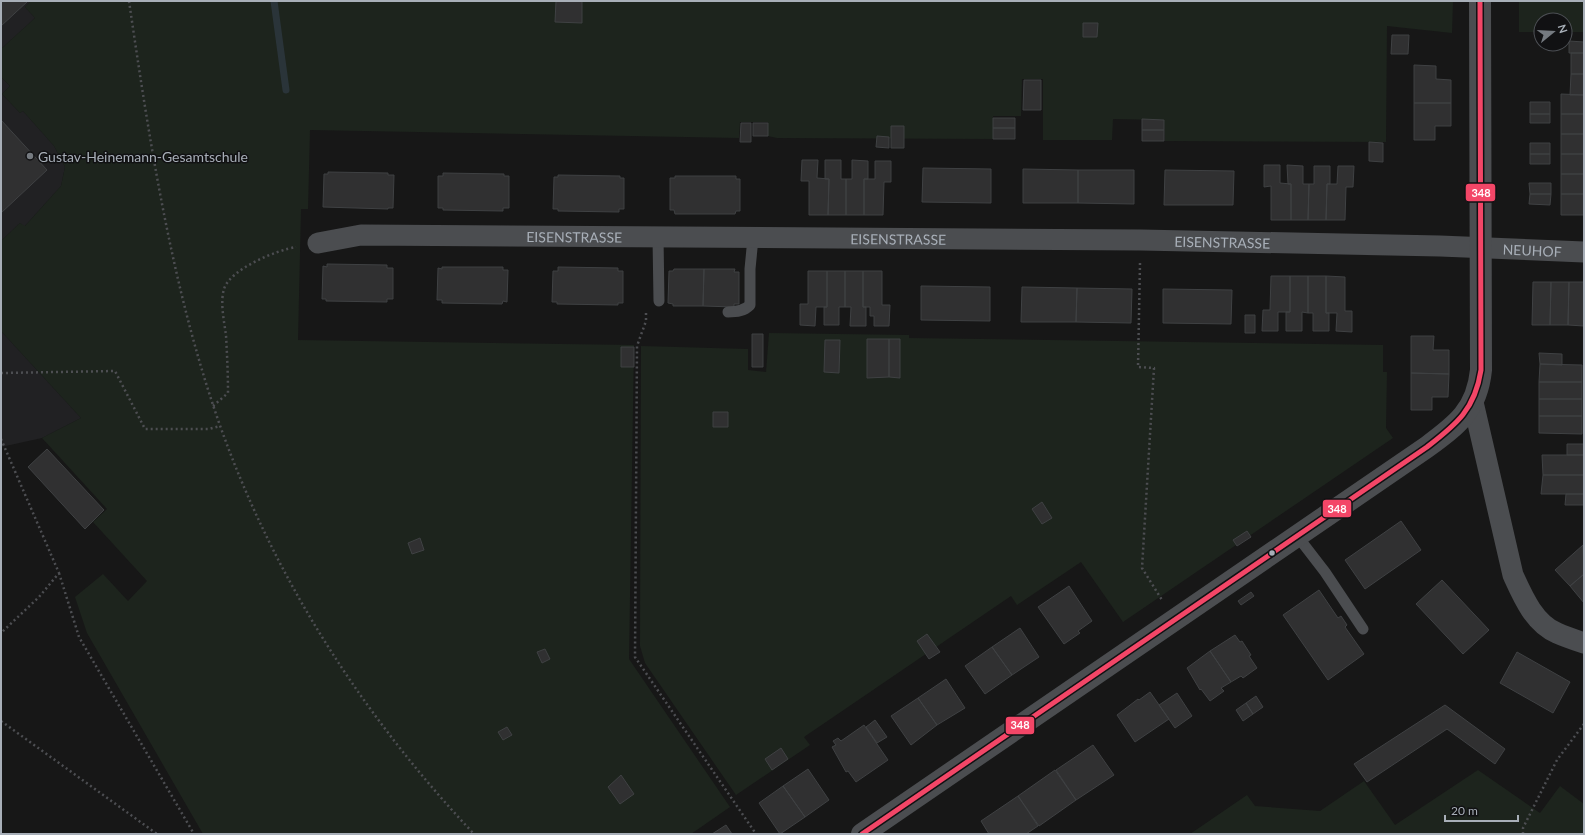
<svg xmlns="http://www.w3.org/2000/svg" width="1585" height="835" font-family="Lato,sans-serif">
	<rect width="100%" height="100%" fill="#171717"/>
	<!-- built -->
	<path fill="#212123" d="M1 1H31L25 7 35 18 1 49Z
		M1 77 10 86 2 94 20 113 23 111 54 146 65 167 61 186 24 227 20 223 1 241Z
		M1 331 81 418 42 438 1 447Z"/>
	<!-- green -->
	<path fill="#1d241d" d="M31 1H1453L1452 33 1387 26 1386 142 1165 141 1164 120 1113 119 1112 140H1043V79H1022L1021 116H993V139L777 138 768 136V122H740L739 138 310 130 308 209H301L298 340 634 345 629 659 730 807 691 834H203L87 633 75 597 103 574 128 601 147 581 93 522 107 509 42 438 81 418 1 331V241L20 223 25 226 61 186 65 167 54 146 23 111 20 113 2 94 10 86 1 77V49L35 18 25 7Z
		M1519 1H1584V32H1565V20H1541V32H1519Z
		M769 333 909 335V338L1383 345V372H1387L1386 428 1393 438 1123 622 1081 562 1017 605 1011 596 804 737 810 745 736 795 645 663 640 646 641 346 748 349V370L766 372Z
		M1478 770 1540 813 1560 786 1584 804V834H1190L1247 795 1255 806 1320 811 1364 781 1395 825Z"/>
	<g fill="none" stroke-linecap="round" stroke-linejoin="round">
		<!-- stream -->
		<path stroke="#2a3439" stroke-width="7" d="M274 1 286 90"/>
	</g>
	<!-- building -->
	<path fill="#303031" stroke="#3f4143" d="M1 1H28L1 26Z
		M556 1H582V23L555 22Z
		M1083 23H1098L1097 37H1083Z
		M1392 35H1409L1408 54H1391Z
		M1569 41 1584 42V53H1569Z
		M1571 53H1584V74H1571Z
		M1414 65 1436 66V79L1451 80V103H1414Z
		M1571 74H1584V95H1570Z
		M1024 80H1041V110H1023Z
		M1561 94 1584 95V114H1561Z
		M1530 102H1550V114H1530Z
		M1414 103H1451V126H1435V140H1414Z
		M1530 114H1550V123H1530Z
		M1561 114H1584V134H1561Z
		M993 118H1015V128H993Z
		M1142 119 1164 120V130H1142Z
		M1 120 47 170 1 213Z
		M741 123H751V142H740Z
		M753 123H768V136H753Z
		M891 126H904V148H891Z
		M993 128H1015V139H993Z
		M1142 130H1164V141H1142Z
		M1561 134H1584V154H1561Z
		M877 136 889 137V148L876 147Z
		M1369 142 1383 143V162L1369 161Z
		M1530 143H1550V154H1530Z
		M1530 154H1550V164H1530Z
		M1561 154H1584V174H1561Z
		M802 160H818L817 178 829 179 828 215H809V181H801Z
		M825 160H841V179H846V215H828L829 179H825Z
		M852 160 868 161V179H864V215H846V179H852Z
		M875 161H891V182H884L883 215H864V179H875Z
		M1264 165H1280V183L1291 184V220H1271V186L1264 187Z
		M1287 165 1303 166V184H1309L1308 220H1291V184H1288Z
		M1314 166H1330V184H1327L1326 220H1308L1309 184H1314Z
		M1338 166H1354L1353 187H1346L1345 220H1326L1327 184H1337Z
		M923 168 991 169V203L922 202Z
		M1023 169 1078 170V203H1023Z
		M1078 170H1134V204L1078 203Z
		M1165 170 1234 171 1233 205H1164Z
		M328 172 388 173V175H394L393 208H388V209L323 207 324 174H328Z
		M443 173 504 174V176H509V208H503V211L443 210V208H438V176H443Z
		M1561 174H1584V194H1561Z
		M558 175 620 176V178H624V209H619V212L558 211V209H553L554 177H558Z
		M675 176H736V179H740V211H736L735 214H675L674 210H670V178H675Z
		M1529 183H1551V194H1530Z
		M1530 194H1551L1550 205 1529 204Z
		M1561 194H1584V215H1561Z
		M327 264 387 265V268H393V299H387V302L326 301V299H322L323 266 327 267Z
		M442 267H503V270H508L507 302 503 301 502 304 442 303V300H437L438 268 442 269Z
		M558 267 618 268V271H623V303H618V305L557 304V302H552L553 271H558Z
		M674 269H704L703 306H673V304L668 303 669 271H673Z
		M704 269H735L734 272H739V304H734V307L703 306Z
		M808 271H827V307H816L815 326 800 325V304H808Z
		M827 271H845V307H839V325H824V307H827Z
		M845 271H863V307H866V326H850L851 307H845Z
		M863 271H882V305H890L889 326H874V316H870V307H863Z
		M1271 276H1290V312H1278V331H1262L1263 310H1270Z
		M1290 276H1308V313L1302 312V331H1286V312H1290Z
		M1308 276H1326V313H1329V331H1313V313H1308Z
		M1326 276 1345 277V311H1352V332L1336 331 1337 313H1326Z
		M1533 282H1551L1550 325H1532Z
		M1551 282H1569L1568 325H1550Z
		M1569 282H1584V326L1568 325Z
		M921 286 990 287V321L921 320Z
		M1022 287 1077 288 1076 322H1021Z
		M1077 288 1132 289 1131 323 1076 322Z
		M1163 289 1232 290 1231 324 1163 323Z
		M1245 315H1255V333H1245Z
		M752 334H763V367H752Z
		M1411 336H1434L1433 350H1449V374L1411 373Z
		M867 339H889V377L867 378Z
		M889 339H900V378L889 377Z
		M825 340H840L839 373 824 372Z
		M621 347H634V367H621Z
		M1539 353 1562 354V365L1540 364Z
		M1540 364 1582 365V382H1539Z
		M1411 373 1449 374 1448 397H1432V410H1411Z
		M1539 382H1582V399H1539Z
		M1539 399H1582V416H1539Z
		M713 412H728V427H713Z
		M1539 416H1582V434L1539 433Z
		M1567 444H1584V455H1567Z
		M47 449 104 510 85 529 28 467Z
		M1542 455H1584V475H1543Z
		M1543 475H1584V494H1541Z
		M1566 494H1584V505H1565Z
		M1042 502 1052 518 1042 524 1032 509Z
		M1401 521 1421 550 1365 589 1345 560Z
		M1247 531 1251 537 1237 546 1233 540Z
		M420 538 424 550 412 554 408 543Z
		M1583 545 1584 574 1570 586 1555 570Z
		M1584 574V603L1570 586Z
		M1442 580 1489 630 1463 654 1416 604Z
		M1069 586 1092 621 1078 631 1080 633 1064 644 1038 607Z
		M1319 590 1338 618 1341 616 1347 625 1345 627 1364 654 1328 680 1283 615Z
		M1251 592 1254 596 1241 605 1238 601Z
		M1020 628 1039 657 1012 675 992 647Z
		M927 634 940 652 929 659 917 641Z
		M1235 635 1240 642 1242 641 1251 655 1249 656 1257 668 1243 678 1241 676 1231 682 1210 651Z
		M992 647 1012 675 985 694 965 666Z
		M545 649 550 659 542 663 537 652Z
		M1210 651 1231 682 1221 688 1224 691 1210 701 1201 689 1200 690 1187 668Z
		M1517 652 1570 682 1553 713 1500 683Z
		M946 679 965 708 937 725 918 698Z
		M1150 692 1169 719 1135 742 1117 715 1138 699 1139 700Z
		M1177 693 1192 716 1175 728 1159 705Z
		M1256 696 1263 707 1253 714 1246 703Z
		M918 698 937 725 911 745 891 716Z
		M1246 703 1253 714 1243 721 1236 710Z
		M1445 705 1505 749 1495 764 1447 729 1367 782 1354 764Z
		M875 720 887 737 877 743 866 727Z
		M864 725 888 760 856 782 848 771 846 772 832 747 836 745 833 741 838 738 841 741Z
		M507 727 512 735 503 740 498 732Z
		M1093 745 1114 775 1076 800 1056 770Z
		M781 748 788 759 772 770 765 759Z
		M808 769 829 800 805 817 783 786Z
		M1055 770 1076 800 1039 826 1018 796Z
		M621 775 634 794 620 804 608 787Z
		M783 786 805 817 780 834 759 803Z
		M1018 796 1038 826 1026 834H989L981 821Z
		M726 825 732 834H712Z"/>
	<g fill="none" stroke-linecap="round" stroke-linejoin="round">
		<!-- path -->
		<path stroke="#4d4e52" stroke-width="2.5" stroke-dasharray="2 3" stroke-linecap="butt" d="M129 1C149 138 170 276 214 408 267 567 359 712 474 834
			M1140 263 1138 367 1154 368 1142 568 1162 600
			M646 313V321L637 346 635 657 756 834
			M1 373 115 371 145 429H209L220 426
			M213 406 228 393C228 373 227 354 226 335 224 321 220 302 224 289 230 269 277 250 296 247
			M1 439 59 573 39 597 1 633
			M59 573 79 637 194 834
			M1 721 157 834
			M1523 834V828L1557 760 1584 724"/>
		<!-- service -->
		<path stroke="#4b4d50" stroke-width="11" d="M658 237 659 301
			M728 312C737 312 744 311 750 305V269L753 238
			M1298 537 1325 572 1363 629"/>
		<!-- minor -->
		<g stroke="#4b4d50" stroke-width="21">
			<path id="s1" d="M318 243 361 235 1141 240 1440 246 1584 252"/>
			<path d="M1473 402 1513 575C1523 597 1534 623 1557 633 1566 637 1575 640 1584 643"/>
		</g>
		<!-- tertiary -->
		<path stroke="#4b4d50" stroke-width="22" d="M862 834 1427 447C1457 425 1477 410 1481 370L1480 1"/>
		<defs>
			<path id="bus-1" d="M862 834 1427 447C1457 424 1475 409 1481 370L1480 1"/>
		</defs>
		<!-- bus-1 casing -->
		<use href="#bus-1" stroke="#111113" stroke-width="8"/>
		<!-- bus-1 -->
		<use href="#bus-1" stroke="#f34667" stroke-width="5"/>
	</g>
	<!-- markers -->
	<circle fill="#757a80" stroke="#111113" stroke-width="1.5" cx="30" cy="156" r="4"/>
	<circle fill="#a8afb8" stroke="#111113" stroke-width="1.5" cx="1272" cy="553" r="3.5"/>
	<g text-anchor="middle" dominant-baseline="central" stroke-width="3" stroke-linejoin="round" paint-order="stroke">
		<!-- poi labels -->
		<g font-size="14" fill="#a8afb8" stroke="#111113" text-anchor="start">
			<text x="38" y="156">Gustav-Heinemann-Gesamtschule</text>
		</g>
		<!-- street labels -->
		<g font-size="14" fill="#a8afb8" stroke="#111113">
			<text stroke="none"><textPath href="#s1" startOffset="257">EISENSTRASSE</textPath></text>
			<text stroke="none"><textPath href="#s1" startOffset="581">EISENSTRASSE</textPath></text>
			<text stroke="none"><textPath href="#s1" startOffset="905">EISENSTRASSE</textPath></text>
			<text stroke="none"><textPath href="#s1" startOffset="1215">NEUHOF</textPath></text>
		</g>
	</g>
	<g stroke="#111113" stroke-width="1.5">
		<rect x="1465" y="183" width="31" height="19" rx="4" fill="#f34667"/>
		<rect x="1322" y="499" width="30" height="19" rx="4" fill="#f34667"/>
		<rect x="1005" y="716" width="30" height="19" rx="4" fill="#f34667"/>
	</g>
	<g font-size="11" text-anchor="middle" font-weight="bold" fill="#fff">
		<text x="1481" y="197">348</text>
		<text x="1337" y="513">348</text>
		<text x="1020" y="729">348</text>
	</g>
	<!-- border -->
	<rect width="1585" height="835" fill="none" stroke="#a8afb8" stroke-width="4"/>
	<!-- north arrow -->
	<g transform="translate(1553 32) rotate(72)"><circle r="19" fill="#111113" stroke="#4d5055"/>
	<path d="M0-3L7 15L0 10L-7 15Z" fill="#757a80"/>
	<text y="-6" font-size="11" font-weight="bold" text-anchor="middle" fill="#a8afb8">N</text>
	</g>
	<!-- scale -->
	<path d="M1445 815v6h73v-6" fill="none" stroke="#a8afb8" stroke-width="2"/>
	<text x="1451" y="815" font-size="12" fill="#a8afb8" stroke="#111113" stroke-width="3" paint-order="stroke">20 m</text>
</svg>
